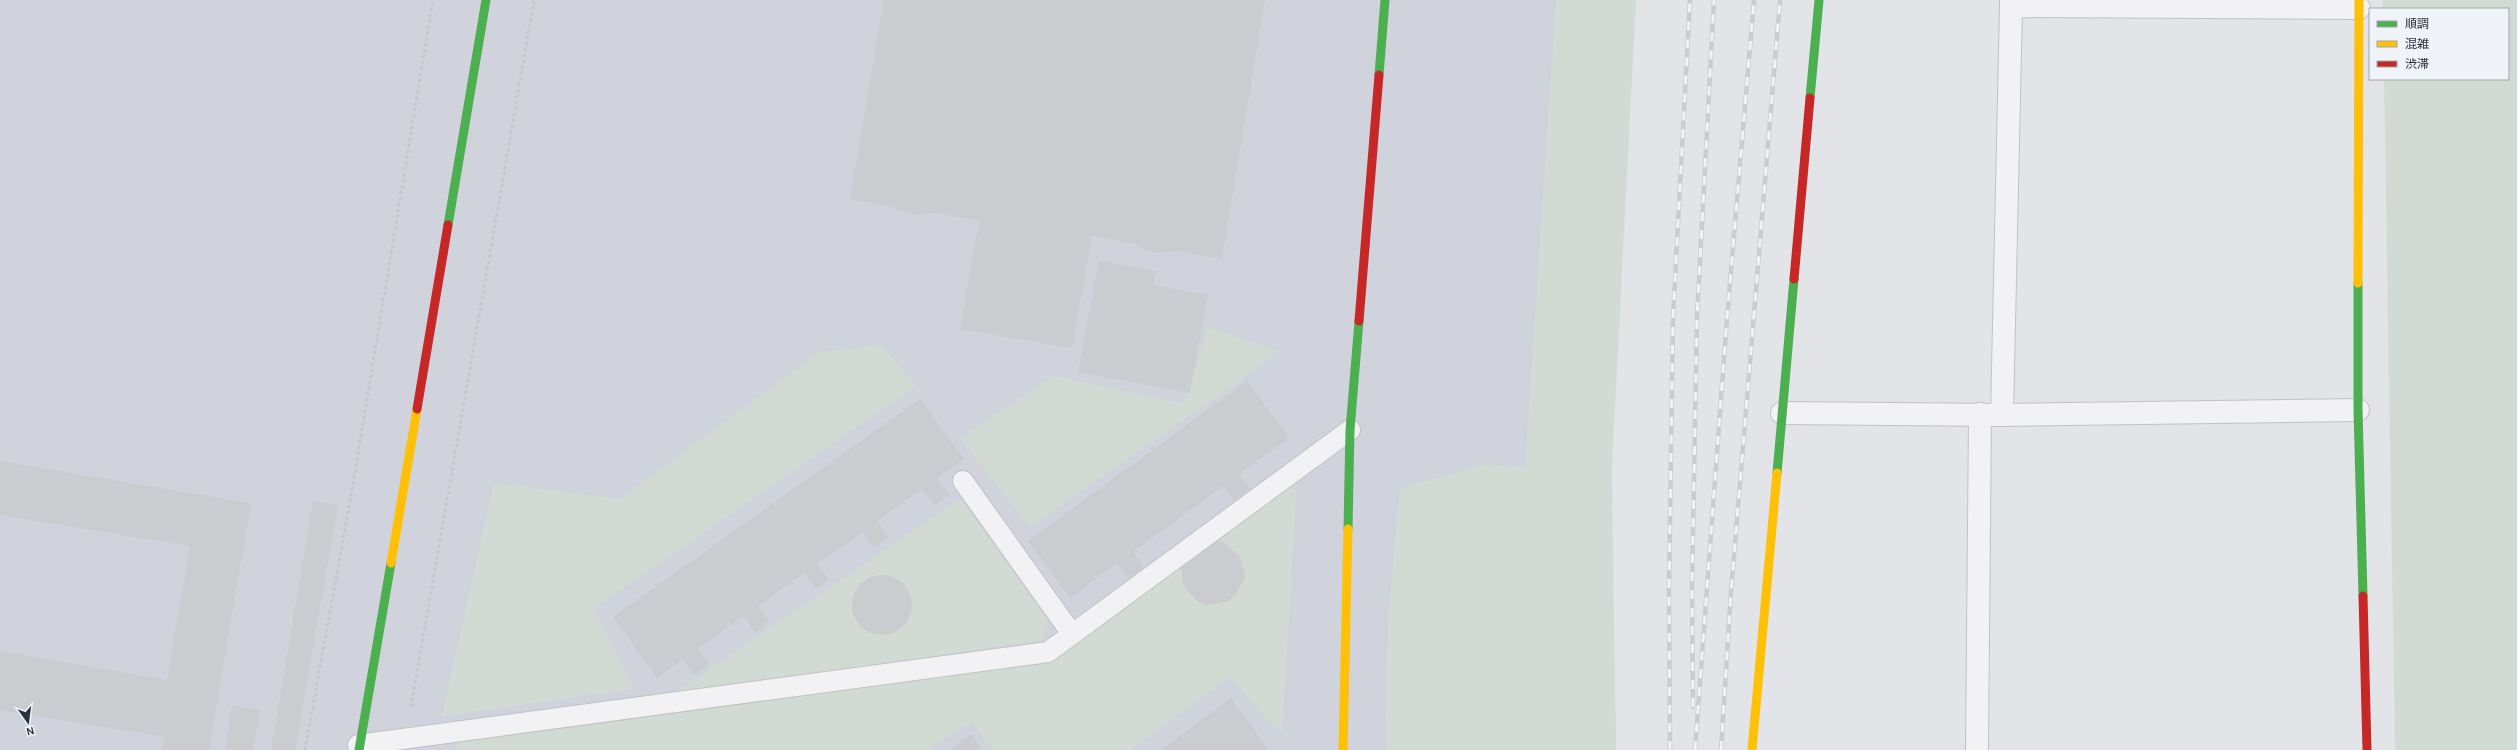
<svg xmlns="http://www.w3.org/2000/svg" width="2517" height="750" font-family="Karla,'Noto Sans JP',sans-serif">
	<rect width="100%" height="100%" fill="#e2e4e8"/>
	<!-- built -->
	<path fill="#d0d3db" d="M0 0H1604L1616 750H0Z"/>
	<!-- green -->
	<path fill="#d2dbd3" d="M1556 0H1636L1611 485 1616 750H1386C1384 663 1391 576 1400 489L1486 464 1525 468Z
		M2383 0H2517V750H2395L2384 79H2508V9H2383Z
		M1208 328 1278 351 1253 371 1030 527 960 438 1054 376 1184 404Z
		M882 346 916 386 593 609 633 689 442 716 494 483 620 499 820 352Z
		M1297 481 1282 734 1229 677 1130 750H993L971 722 927 750H452L461 742 1053 659Z
		M960 499 1048 621 1042 640 672 695Z"/>
	<!-- building -->
	<path fill="#caccd0" d="M884 0H1265L1222 259 1177 251 1154 253 1132 243 1092 236 1072 348 960 329 979 221 937 213 913 215 889 206 850 199Z
		M1099 261 1156 271 1153 285 1208 295 1190 393 1078 372Z
		M1247 381 1289 438 1239 474 1250 488 1234 500 1223 486 1133 552 1144 566 1128 578 1116 563 1070 598 1028 541Z
		M920 399 964 459 937 479 949 495 934 506 922 489 877 521 889 537 874 548 863 532 817 564 828 579 816 589 804 573 758 606 769 622 755 633 743 616 697 649 709 664 694 675 683 659 657 678 613 617Z
		M0 461 251 503 209 750H162L165 737 0 710V651L167 680 190 546 0 515Z
		M313 501 338 505 295 750H271Z
		M1214 540 1224 543 1240 556 1245 577 1235 595 1227 602 1206 605 1197 601 1183 586 1181 564Z
		M852 605a30 30 0 1 1 60 0a30 30 0 1 1-60 0Z
		M1231 698 1269 750H1161Z
		M232 705 260 710 253 750H225Z
		M971 734 983 750H949Z"/>
	<g fill="none" stroke-linecap="round" stroke-linejoin="round">
		<defs>
			<path id="lane" d="M963 481 1072 634
				M358 745 1048 652 1350 430"/>
			<path id="street" d="M2011 0V6L2359 8
				M1782 413 2002 415 2011 6
				M2002 415 2358 410
				M1977 750 1980 414"/>
		</defs>
		<!-- lane casing -->
		<use href="#lane" stroke="#c0c2c6" stroke-width="22"/>
		<!-- street casing -->
		<use href="#street" stroke="#c0c2c6" stroke-width="24"/>
		<!-- path -->
		<path stroke="#c3c5c9" stroke-width="2.5" stroke-dasharray="3 3" stroke-linecap="butt" d="M411 707 534 0
			M305 750 351 496 433 0"/>
		<!-- lane -->
		<use href="#lane" stroke="#f2f2f4" stroke-width="20"/>
		<!-- street -->
		<use href="#street" stroke="#f2f2f4" stroke-width="22"/>
		<!-- fast -->
		<path stroke="#4caf50" stroke-width="9" d="M1379 75 1385 0
			M1810 98 1819 0
			M448 225 486 0
			M2358 283V410L2363 596
			M1777 473 1794 279
			M1348 529 1350 430 1359 321
			M359 750 391 563"/>
		<!-- slow -->
		<path stroke="#ffc107" stroke-width="9" d="M2358 283 2359 0
			M391 563 417 409
			M1343 750 1348 529
			M1752 750 1777 473"/>
		<!-- jam -->
		<path stroke="#c62828" stroke-width="9" d="M1794 279 1810 98
			M1359 321 1379 75
			M417 409 448 225
			M2363 596 2367 750"/>
		<defs>
			<path id="rail" d="M1693 707 1692 587 1697 317 1714 0
				M1670 750 1669 589 1673 317 1690 0
				M1695 750 1727 318 1754 0
				M1721 750 1731 592 1780 0"/>
		</defs>
		<!-- rail casing -->
		<use href="#rail" stroke="#cbcccf" stroke-width="4.5"/>
		<!-- rail -->
		<use href="#rail" stroke="#f0f3f7" stroke-width="3" stroke-dasharray="9" stroke-linecap="butt"/>
	</g>
	<!-- legend -->
	<rect x="2369" y="8" width="140" height="72" fill="#f0f3f7" stroke="#a0a5af"/>
	<rect x="2377" y="21" width="20" height="6" fill="#4caf50" stroke="#a0a5af"/>
	<text x="2405" y="28" font-size="12" fill="#283042">順調</text>
	<rect x="2377" y="41" width="20" height="6" fill="#ffc107" stroke="#a0a5af"/>
	<text x="2405" y="48" font-size="12" fill="#283042">混雑</text>
	<rect x="2377" y="61" width="20" height="6" fill="#c62828" stroke="#a0a5af"/>
	<text x="2405" y="68" font-size="12" fill="#283042">渋滞</text>
	<!-- north arrow -->
	<g transform="translate(28 722) rotate(166)" stroke="#f0f3f7" stroke-width="3" paint-order="stroke">
	<path d="M0-3L7 15L0 10L-7 15Z" fill="#283042"/>
	<text y="-6" font-size="11" font-weight="bold" text-anchor="middle" fill="#283042">N</text>
	</g>
</svg>
